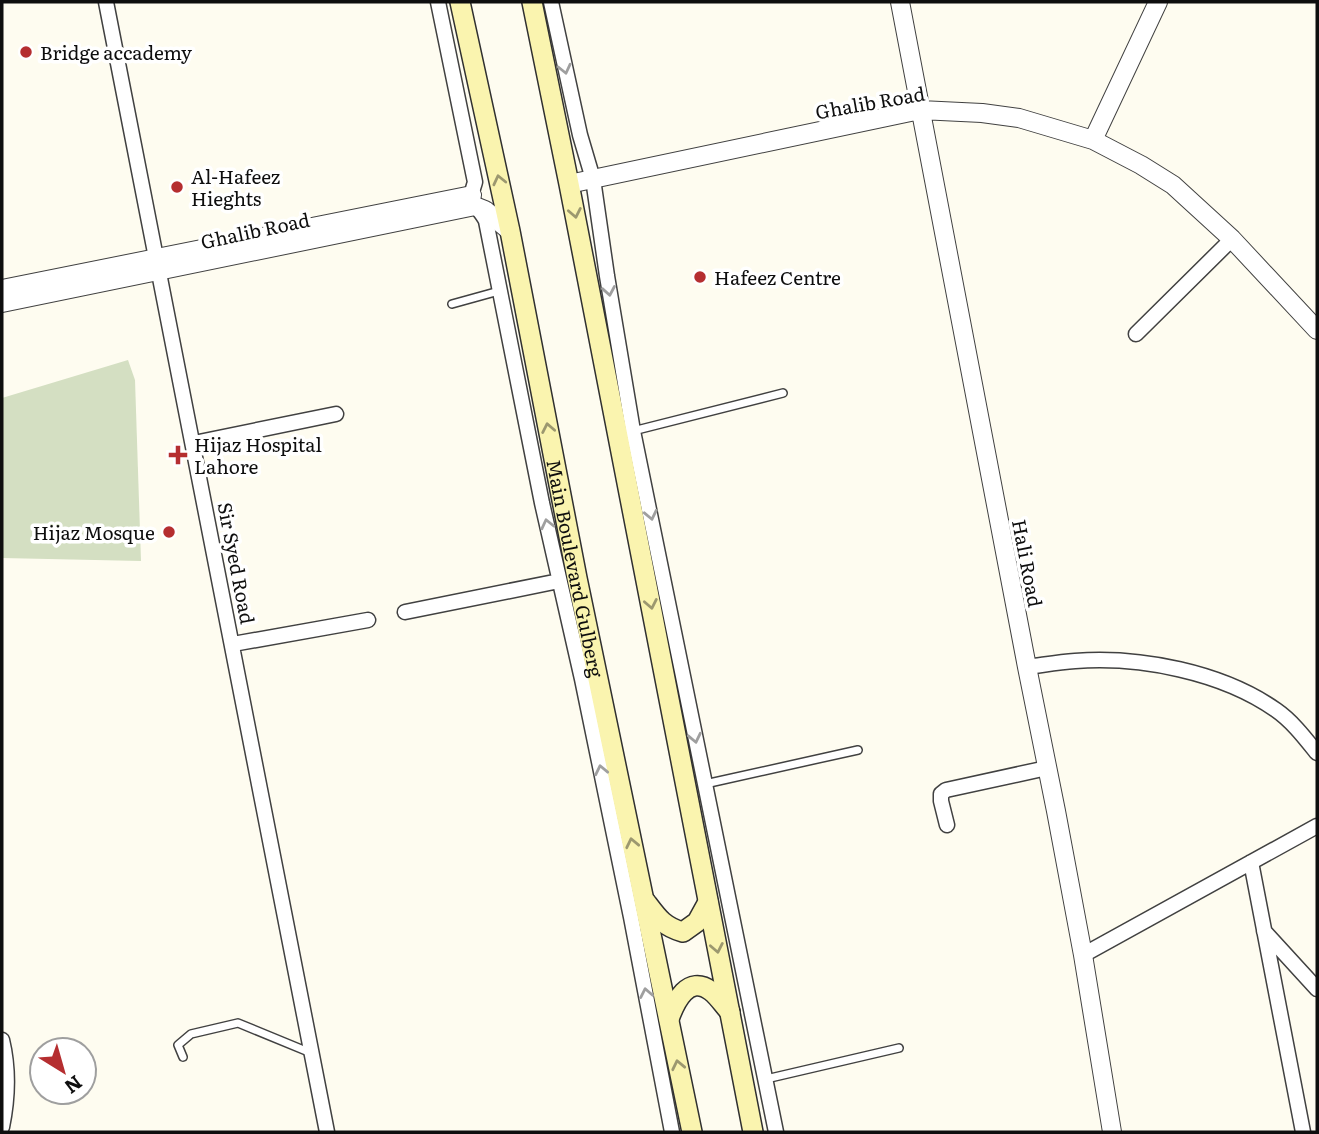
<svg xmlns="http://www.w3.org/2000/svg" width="1319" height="1134" font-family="Literata,serif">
	<rect width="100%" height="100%" fill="#fefcf0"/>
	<!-- cemetery -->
	<path fill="#d4dfc2" d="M128 360 135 380 141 561 2 558V398Z"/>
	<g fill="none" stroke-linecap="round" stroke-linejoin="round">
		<defs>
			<path id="service" d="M452 304 499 291
				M633 431 783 393
				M705 784 858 750
				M183 1057 178 1045 191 1034 238 1023 311 1053
				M766 1079 899 1048"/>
			<path id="minor" d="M106 2 327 1132
				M438 2 475 182C474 186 472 190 472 194 472 205 482 212 486 221L542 503 582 679 631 917 672 1132
				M551 2 580 135 593 179 607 276 633 431 776 1132
				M1136 334 1232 239
				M194 443 336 414
				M405 612 559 581
				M233 644 368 620
				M1027 667C1043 665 1059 662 1075 661 1140 656 1222 672 1276 710 1292 721 1305 738 1317 753
				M947 825 941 801V794L946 790 1047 768
				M1251 862 1303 1132
				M1264 931 1317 989
				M1083 955 1317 826
				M2 1040C9 1069 8 1098 2 1127"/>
			<path id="tertiary" d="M900 2 1027 667 1056 811 1083 955 1112 1132
				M1093 140 1158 2
				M569 184 920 110 982 113 1019 118 1093 140 1141 165 1173 185 1232 239 1317 330
				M2 289 472 195
				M2 303 475 206 485 210 510 231"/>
			<g id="secondary">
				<path id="s1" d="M460 2 510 231 577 578 692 1132"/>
				<path d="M532 2 569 184 753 1132"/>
				<path d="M646 902C658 918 664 927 683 932L697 922 708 902"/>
				<path d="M669 1019C675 1002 688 974 711 991 718 996 724 1006 730 1012"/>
			</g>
		</defs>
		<!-- service casing -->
		<use href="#service" stroke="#414141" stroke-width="10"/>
		<!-- minor casing -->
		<use href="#minor" stroke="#414141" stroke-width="17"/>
		<!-- tertiary casing -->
		<use href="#tertiary" stroke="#414141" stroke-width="20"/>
		<!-- secondary casing -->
		<use href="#secondary" stroke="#303030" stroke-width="22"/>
		<!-- service -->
		<use href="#service" stroke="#fff" stroke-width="7"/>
		<!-- minor -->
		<use href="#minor" stroke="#fff" stroke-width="14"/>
		<!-- tertiary -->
		<use href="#tertiary" stroke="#fff" stroke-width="18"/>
		<!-- secondary -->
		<use href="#secondary" stroke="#faf4af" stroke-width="19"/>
	</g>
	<!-- one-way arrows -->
	<defs><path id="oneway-chevron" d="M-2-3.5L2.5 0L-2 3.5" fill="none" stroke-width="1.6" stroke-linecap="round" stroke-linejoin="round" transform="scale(1.75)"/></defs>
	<g stroke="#9f9f9f">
		<use href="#oneway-chevron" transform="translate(565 69) rotate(77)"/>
		<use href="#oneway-chevron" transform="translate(609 291) rotate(80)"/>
		<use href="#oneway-chevron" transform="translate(651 515) rotate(78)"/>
		<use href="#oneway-chevron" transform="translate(547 524) rotate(-103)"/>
		<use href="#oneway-chevron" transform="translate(695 738) rotate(78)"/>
		<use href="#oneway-chevron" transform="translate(601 770) rotate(-102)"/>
		<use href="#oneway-chevron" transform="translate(646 993) rotate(-101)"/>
	</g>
	<g stroke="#9c986f">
		<use href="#oneway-chevron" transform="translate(499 180) rotate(-103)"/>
		<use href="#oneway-chevron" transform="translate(575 213) rotate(79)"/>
		<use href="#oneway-chevron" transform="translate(548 428) rotate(-101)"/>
		<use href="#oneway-chevron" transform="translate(651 604) rotate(79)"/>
		<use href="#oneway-chevron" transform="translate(632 843) rotate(-102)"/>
		<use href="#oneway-chevron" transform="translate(717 948) rotate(79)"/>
		<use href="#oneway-chevron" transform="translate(678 1065) rotate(-102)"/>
	</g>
	<!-- markers -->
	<g fill="#b52e30" stroke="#fff" stroke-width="2.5">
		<circle cx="26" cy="52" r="7"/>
		<circle cx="177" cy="187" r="7"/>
		<circle cx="700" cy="277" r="7"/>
		<path d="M174.5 444.5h7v7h7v7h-7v7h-7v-7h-7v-7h7z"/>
		<circle cx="169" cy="532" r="7"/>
	</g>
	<g text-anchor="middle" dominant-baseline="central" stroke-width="7" stroke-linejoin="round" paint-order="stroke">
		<!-- poi labels -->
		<g font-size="19" fill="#0e0e0e" stroke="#fff" text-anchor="start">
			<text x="40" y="52">Bridge accademy</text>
			<text x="191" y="176">Al-Hafeez<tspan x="191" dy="22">Hieghts</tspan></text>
			<text x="714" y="277">Hafeez Centre</text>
			<text x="194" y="444">Hijaz Hospital<tspan x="194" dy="22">Lahore</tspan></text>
			<text x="155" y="532" text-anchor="end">Hijaz Mosque</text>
		</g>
		<!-- street labels -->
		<g font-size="19" fill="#0e0e0e" stroke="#fff">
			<text transform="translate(870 102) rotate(-10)">Ghalib Road</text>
			<text transform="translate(255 230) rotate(-12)">Ghalib Road</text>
			<text transform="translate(237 563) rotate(79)">Sir Syed Road</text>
			<text transform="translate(1028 563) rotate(79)">Hali Road</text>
			<text stroke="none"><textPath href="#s1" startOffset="578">Main Boulevard Gulberg</textPath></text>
		</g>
	</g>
	<!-- border -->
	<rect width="1319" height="1134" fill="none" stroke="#0e0e0e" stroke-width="7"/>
	<!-- north arrow -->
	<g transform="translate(63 1071) rotate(143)"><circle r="33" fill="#ffffff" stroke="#9f9f9f" stroke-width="2"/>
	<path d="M0-5L12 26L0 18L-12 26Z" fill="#b52e30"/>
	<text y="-10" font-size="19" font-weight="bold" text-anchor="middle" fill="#0e0e0e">N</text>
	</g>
</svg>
